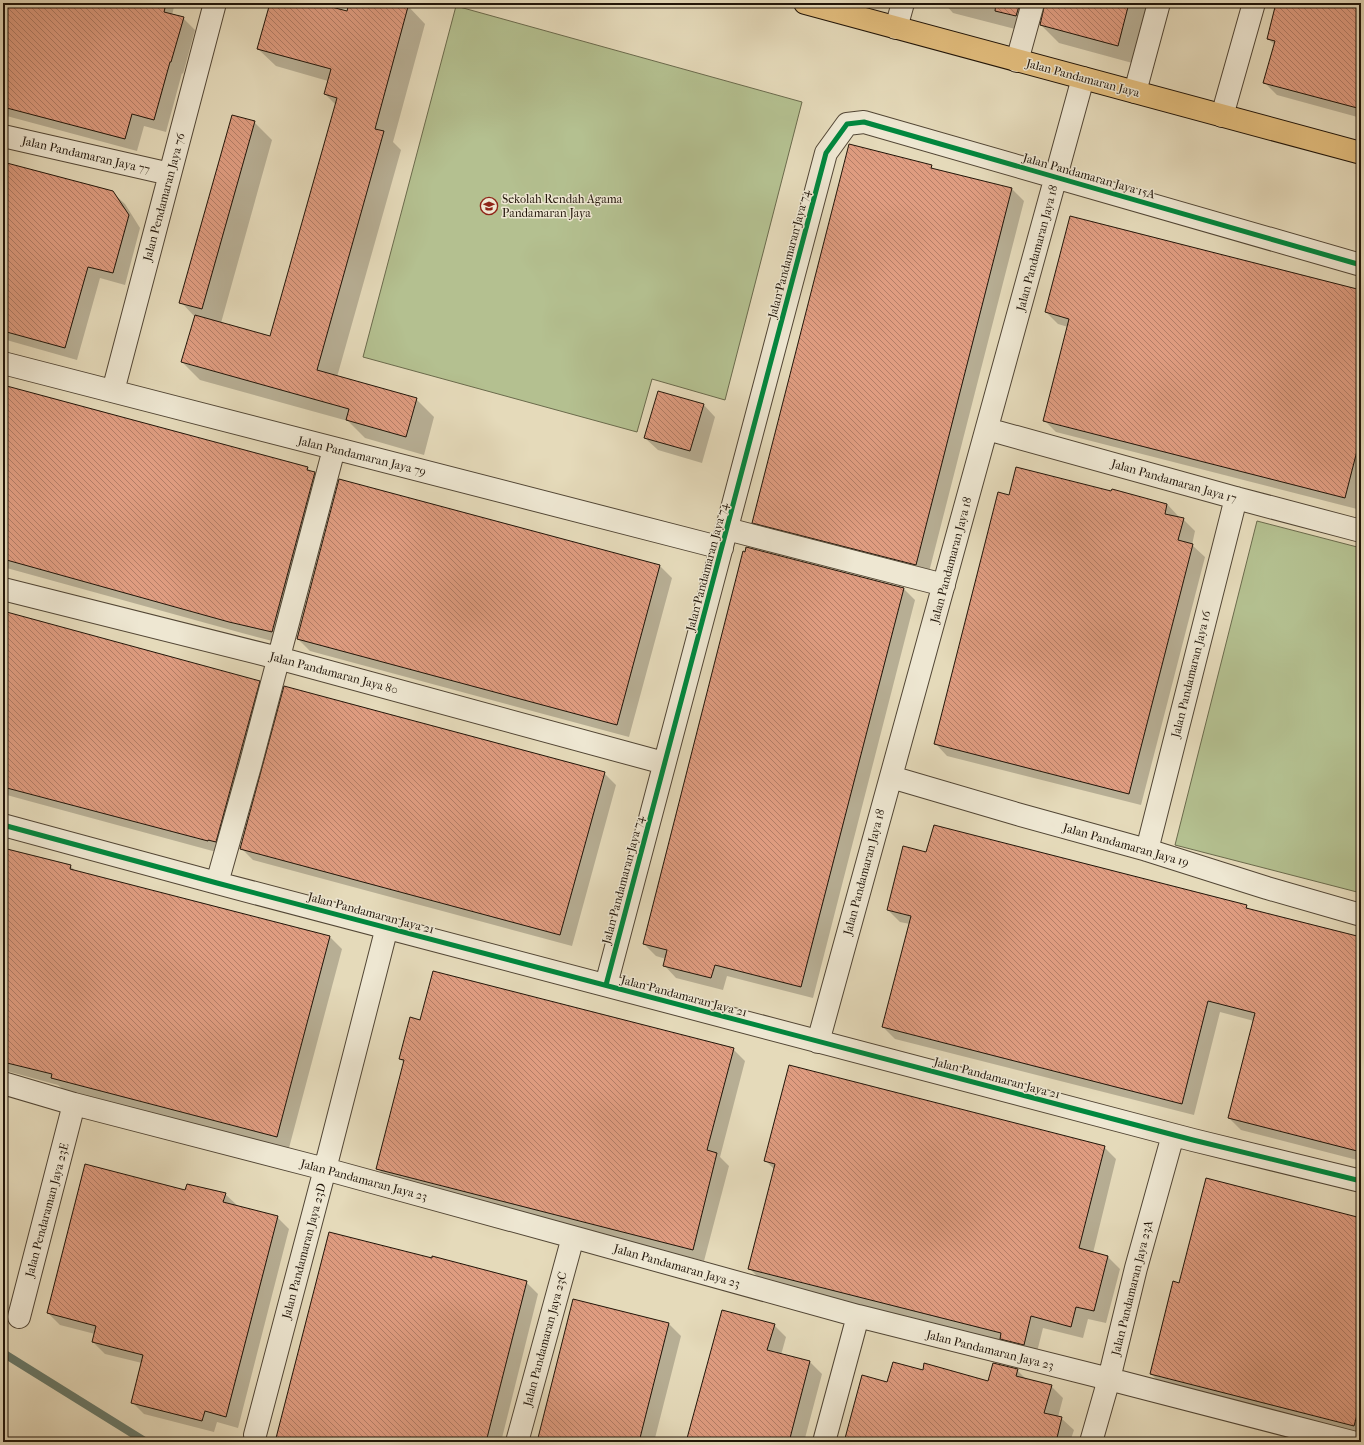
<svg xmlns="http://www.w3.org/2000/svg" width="1364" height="1445" font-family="'IM FELL French Canon',serif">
	<defs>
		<pattern id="building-back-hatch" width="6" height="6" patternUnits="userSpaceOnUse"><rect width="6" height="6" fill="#df9c80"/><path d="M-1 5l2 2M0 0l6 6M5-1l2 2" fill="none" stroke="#b47e67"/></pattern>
	</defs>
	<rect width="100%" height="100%" fill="#e5daba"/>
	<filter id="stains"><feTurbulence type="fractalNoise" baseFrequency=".005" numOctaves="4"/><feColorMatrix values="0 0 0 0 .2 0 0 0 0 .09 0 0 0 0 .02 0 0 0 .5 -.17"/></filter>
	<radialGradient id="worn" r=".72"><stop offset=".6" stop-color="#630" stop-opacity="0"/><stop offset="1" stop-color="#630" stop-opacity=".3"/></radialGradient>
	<!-- park -->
	<path fill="#b4c090" stroke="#6a6a4c" d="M456 6 802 102 725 400 652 379 637 432 363 357Z
		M1257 521 1361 548V877L1357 892 1175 845Z"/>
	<!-- shadow -->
	<path fill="#0003" d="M3 3H175L172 15 183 18 195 30 183 74 182 73 166 132 144 126 137 151 3 115Z
		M271 3H312L347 13 350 3H397L408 6 425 24 393 142 401 150 337 377 416 399 434 417 424 455 365 438 348 421 200 380 182 362 195 317 181 302 254 122 272 140 221 323 271 337 336 105 325 94 328 81 276 66 258 49Z
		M944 3H1152L1136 64 1059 43 1041 25 1045 11 1042 12 1039 18 1034 34 953 13Z
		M1278 3H1361V118L1277 95 1265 83 1275 45 1268 39Z
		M3 163 112 192 125 204 140 228 125 285 100 278 77 360 3 339Z
		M931 166 934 170 1012 189 1024 201 928 576 765 534 753 522Z
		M1361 291V493L1357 509 1056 432 1044 420 1068 327 1058 324 1046 312Z
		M3 385 307 468 314 473 327 485 284 644 242 633 3 567Z
		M703 404 715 417 702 463 658 450 645 438Z
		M1010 496 1167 504 1179 517V518L1183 519 1195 531 1192 545 1205 557 1141 805 947 756 935 743Z
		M660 566 672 578 629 737 310 651 298 639Z
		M903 588 915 600 813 998 727 976 723 990 676 978 664 965 666 959 656 956 644 944Z
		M3 613 259 682 271 694 220 853 3 794Z
		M604 773 616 785 572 946 253 860 241 848Z
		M3 848 70 866 76 871 330 937 342 949 289 1148 64 1090 58 1085 3 1070Z
		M927 853 1246 906 1250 910 1361 938V1161L1241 1130 1229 1118 1254 1021 1220 1012 1194 1115 895 1039 883 1027 910 924 900 922 888 910Z
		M733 1049 745 1061 720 1157 729 1166 704 1261 390 1181 378 1169 404 1063 400 1059Z
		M1104 1147 1116 1159 1093 1253 1108 1257 1120 1269 1106 1323 1088 1319 1083 1338 1043 1328 1036 1356 761 1280 749 1268 775 1170 766 1161Z
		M186 1191 225 1194 238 1206 277 1217 289 1229 238 1428 217 1422 214 1432 144 1414 132 1402 142 1363 105 1354 93 1342 95 1334 60 1325 48 1313Z
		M1361 1218V1436L1163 1386 1151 1374 1180 1284Z
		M526 1282 538 1294 501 1442H276Z
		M669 1324 681 1336 654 1442H538Z
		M774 1325 786 1337 781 1355 810 1362 822 1374 804 1442H687Z
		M1017 1370 1027 1380 1051 1386 1063 1398 1058 1417 1061 1418 1074 1430 1070 1442H845L888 1383 923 1371 989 1382Z"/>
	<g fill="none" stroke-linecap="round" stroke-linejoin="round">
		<!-- stream -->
		<path stroke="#68796a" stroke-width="8" d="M3 1353 146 1442"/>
	</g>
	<!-- building -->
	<path fill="url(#building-back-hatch)" stroke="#211509" d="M3 3H160L159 6 165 8 164 12 184 17 171 62H170L154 120 132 114 125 139 3 107Z
		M270 3H316L347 11 349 3H409L375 129 384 131 317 370 417 398 406 437 346 420 349 409 181 362 195 315 270 336 337 98 324 94 331 69 257 49Z
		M996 3H1020L1016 16 995 11Z
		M1045 3H1129L1118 46 1040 25Z
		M1276 3H1348L1361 7V109L1263 83 1275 41 1267 39Z
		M232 115 255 121 202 309 179 303Z
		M849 144 932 165 931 168 1012 188 916 565 752 523Z
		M3 162 113 191 129 215 113 273 88 267 65 348 3 331Z
		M1070 216 1361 290V435L1345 498 1043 421 1069 319 1045 312Z
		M3 385 308 467 307 470 315 472 272 632 229 622 3 559Z
		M658 391 704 404 690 451 644 438Z
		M1016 467 1111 491 1112 489 1167 504 1165 514 1184 518 1178 540 1193 544 1129 794 934 744 998 492 1009 495Z
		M339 479 660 565 617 725 297 639Z
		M746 547 904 588 801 987 715 965 711 978 663 966 667 950 643 944 743 551 745 552Z
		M3 611 260 681 216 842 208 840V841L3 787Z
		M284 686 605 772 560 935 240 849Z
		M934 825 1247 905 1246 908 1361 937V1152L1228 1118 1255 1013 1208 1001 1182 1104 882 1027 911 916 887 910 903 846 926 852Z
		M3 848 71 865 70 869 330 936 277 1137 51 1078 52 1074 3 1062Z
		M433 971 734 1048 707 1150 717 1153 693 1250 376 1169 404 1060 399 1059 410 1017 420 1020Z
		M789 1065 1105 1146 1079 1248 1108 1256 1094 1311 1076 1307 1071 1327 1031 1316 1024 1345 1000 1339 1001 1333 748 1269 775 1164 764 1161Z
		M85 1164 185 1190 187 1184 226 1193 223 1202 278 1216 226 1417 205 1411 202 1421 131 1403 143 1355 92 1342 96 1326 47 1313Z
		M1206 1178 1361 1218V1400L1354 1426 1150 1374 1173 1281 1179 1283Z
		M329 1232 432 1258V1256L527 1281 486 1442H275Z
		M573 1299 669 1323 639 1442H537Z
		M722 1310 775 1324 767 1350 810 1361 789 1442H686Z
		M893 1362 923 1370 924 1363 988 1381 993 1363 1018 1369 1016 1376 1052 1385 1044 1413 1062 1417 1056 1442H844L862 1375 887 1382Z"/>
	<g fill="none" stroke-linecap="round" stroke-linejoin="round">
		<defs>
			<path id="minor" d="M896 28 903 3
				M1017 61 1033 3
				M1135 92 1159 3
				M1222 116 1254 3
				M3 136 170 174
				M3 363 722 548
				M113 391 215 3
				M987 429 1236 498 1361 531
				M727 529 944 585
				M3 589 278 658 664 763
				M891 777 1017 814 1147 850 1267 888 1361 915
				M3 825 217 883 1193 1140 1361 1181
				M1147 850 1236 498
				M217 883 250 766 334 449
				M606 985 826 153 847 124 864 122 1361 265
				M818 1042 1083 78
				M3 1083 74 1104 325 1169 573 1237 858 1316 1109 1379 1352 1442
				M19 1317 74 1104
				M255 1435 325 1169 387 927
				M517 1442 573 1237
				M824 1442 858 1316
				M1091 1442 1109 1379 1136 1268 1173 1135"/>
			<path id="major" d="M805 3 1361 153"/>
		</defs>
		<!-- minor casing -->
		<use href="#minor" stroke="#524635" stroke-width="24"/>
		<!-- major casing -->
		<use href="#major" stroke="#211509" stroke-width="24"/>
		<!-- minor -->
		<use href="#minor" stroke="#eee7d2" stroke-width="22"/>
		<!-- major -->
		<use href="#major" stroke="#e2bd7d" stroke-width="22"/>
		<defs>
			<path id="cycleway" d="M3 825 217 883 1193 1140 1361 1181
				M606 985 826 153 847 124 864 122 1361 265"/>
		</defs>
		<!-- cycleway casing -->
		<use href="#cycleway" stroke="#eee7d2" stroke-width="8"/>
		<!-- cycleway -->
		<use href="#cycleway" stroke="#00873e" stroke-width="5"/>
	</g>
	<!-- icons -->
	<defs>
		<symbol id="school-ring" viewBox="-11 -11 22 22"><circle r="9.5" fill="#eee7d2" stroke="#8f2418" stroke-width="1.5"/><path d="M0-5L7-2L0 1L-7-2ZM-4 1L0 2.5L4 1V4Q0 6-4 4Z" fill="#8f2418"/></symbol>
	</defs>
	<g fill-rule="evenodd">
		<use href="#school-ring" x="479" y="196" width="20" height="20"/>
	</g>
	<g text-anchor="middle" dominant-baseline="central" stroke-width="3" stroke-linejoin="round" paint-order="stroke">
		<!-- street labels -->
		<g font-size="12" fill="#211509" stroke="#eee7d2">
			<text transform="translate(1083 78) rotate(15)">Jalan Pandamaran Jaya</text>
			<text transform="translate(86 155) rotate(13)">Jalan Pandamaran Jaya 77</text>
			<text transform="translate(1089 176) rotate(16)">Jalan Pandamaran Jaya 15A</text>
			<text transform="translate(164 197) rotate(-75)">Jalan Pendamaran Jaya 76</text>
			<text transform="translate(1037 248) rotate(-75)">Jalan Pandamaran Jaya 18</text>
			<text transform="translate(789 254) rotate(-75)">Jalan Pandamaran Jaya 74</text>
			<text transform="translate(362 456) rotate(14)">Jalan Pandamaran Jaya 79</text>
			<text transform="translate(1174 481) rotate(16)">Jalan Pandamaran Jaya 17</text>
			<text transform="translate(951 560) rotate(-75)">Jalan Pandamaran Jaya 18</text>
			<text transform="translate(707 567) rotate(-75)">Jalan Pandamaran Jaya 74</text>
			<text transform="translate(334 673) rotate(15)">Jalan Pandamaran Jaya 80</text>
			<text transform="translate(1191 674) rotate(-76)">Jalan Pandamaran Jaya 16</text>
			<text transform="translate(1126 845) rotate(16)">Jalan Pandamaran Jaya 19</text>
			<text transform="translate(864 872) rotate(-75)">Jalan Pandamaran Jaya 18</text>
			<text transform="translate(623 880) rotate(-75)">Jalan Pandamaran Jaya 74</text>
			<text transform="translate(371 913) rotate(15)">Jalan Pandamaran Jaya 21</text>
			<text transform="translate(684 996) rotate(15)">Jalan Pandamaran Jaya 21</text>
			<text transform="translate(997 1078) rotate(15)">Jalan Pandamaran Jaya 21</text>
			<text transform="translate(364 1180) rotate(15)">Jalan Pandamaran Jaya 23</text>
			<text transform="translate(47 1210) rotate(-75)">Jalan Pendaraman Jaya 23E</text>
			<text transform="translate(304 1251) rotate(-75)">Jalan Pandamaran Jaya 23D</text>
			<text transform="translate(677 1266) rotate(16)">Jalan Pandamaran Jaya 23</text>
			<text transform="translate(1132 1288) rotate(-76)">Jalan Pandamaran Jaya 23A</text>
			<text transform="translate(545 1339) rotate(-75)">Jalan Pandamaran Jaya 23C</text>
			<text transform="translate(990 1350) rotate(14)">Jalan Pandamaran Jaya 23</text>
		</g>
		<!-- poi labels -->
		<g font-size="12" fill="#211509" stroke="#eee7d2" text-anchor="start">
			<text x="502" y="199">Sekolah Rendah Agama<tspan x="502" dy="14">Pandamaran Jaya</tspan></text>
		</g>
	</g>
	<!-- margin -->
	<rect width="1364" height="1445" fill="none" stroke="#e5daba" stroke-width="16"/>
	<rect x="4" y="4" width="1356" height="1437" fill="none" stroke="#211509" stroke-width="2"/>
	<rect x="8" y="8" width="1348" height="1429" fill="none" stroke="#211509"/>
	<rect width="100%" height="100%" filter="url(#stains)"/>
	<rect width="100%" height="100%" fill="url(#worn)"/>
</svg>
